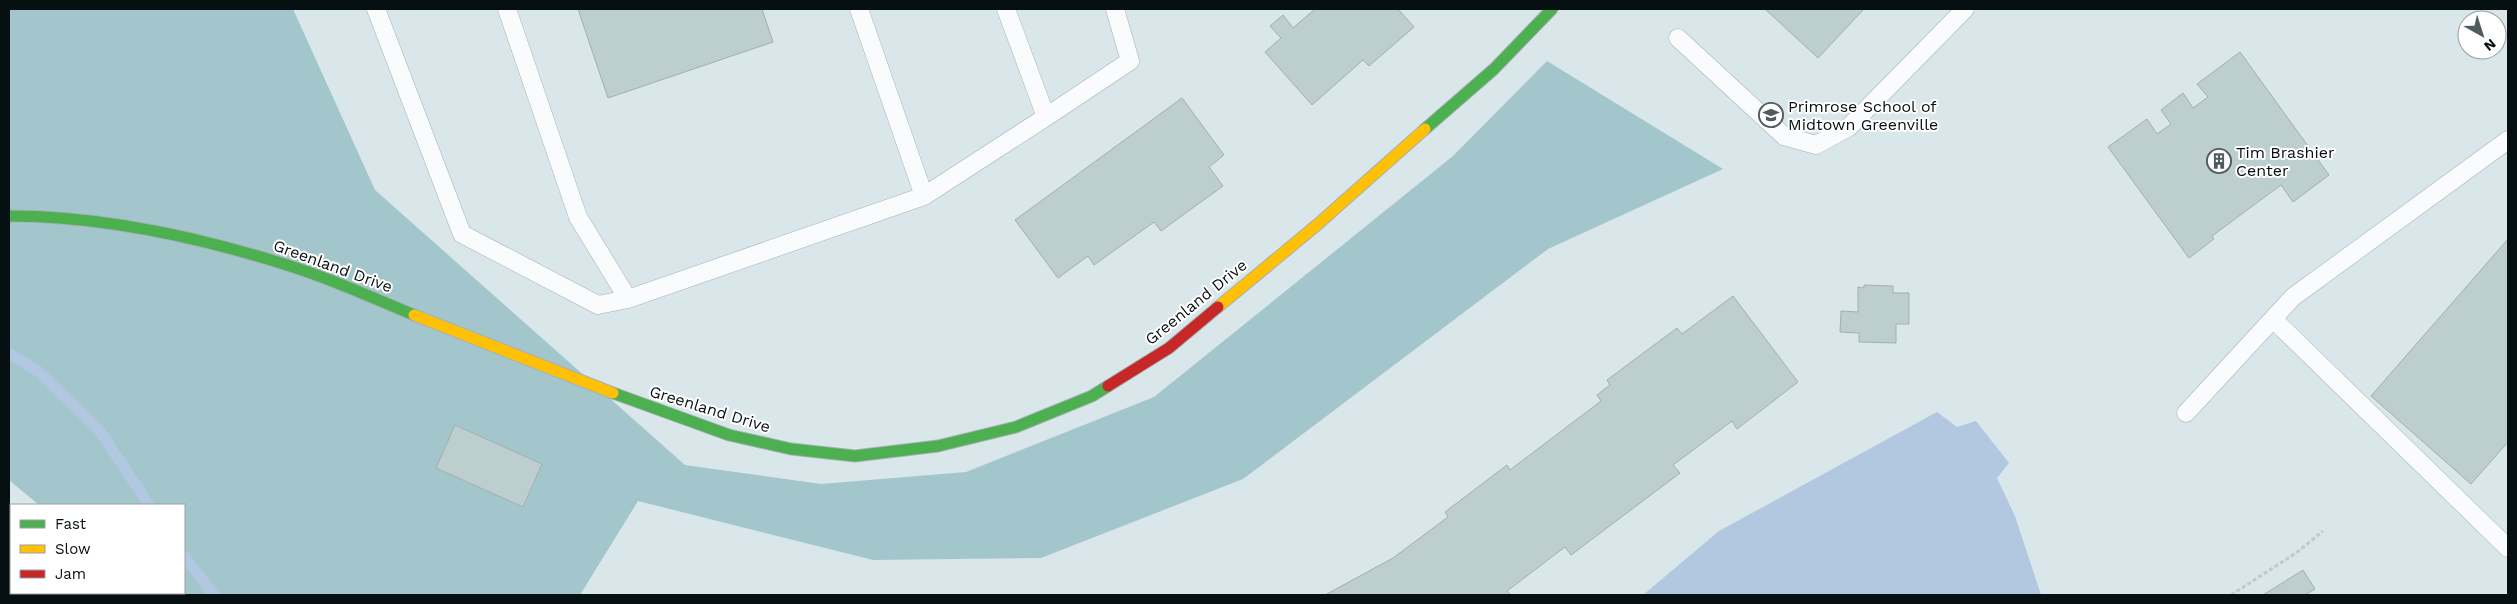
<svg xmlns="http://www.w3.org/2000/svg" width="2517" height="604" font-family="'Work Sans',sans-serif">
	<rect width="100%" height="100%" fill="#d9e7ea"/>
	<!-- forest -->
	<path fill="#a3c6cd" d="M9 9H293L375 190 685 465 821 484 966 472 1154 397 1453 156 1547 61 1723 169 1548 249 1243 479 1041 558 873 560 638 501 580 595H69V593H184V505H39L9 480Z"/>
	<!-- water -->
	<path fill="#b2c7e0" d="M1937 412 1957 427 1976 421 2009 463 1997 478 2015 516 2041 595H1643L1719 531Z"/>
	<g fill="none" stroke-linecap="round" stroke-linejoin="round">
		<!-- stream -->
		<path stroke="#b2c7e0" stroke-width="11" d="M9 353 39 372 99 430 149 505
			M184 556 214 595"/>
	</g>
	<!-- building -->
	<path fill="#bdcece" stroke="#a3aeaf" d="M578 9H762L773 42 608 98Z
		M1315 9H1398L1414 27 1369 66 1363 60 1312 105 1265 52 1281 38 1270 26 1283 15 1293 28Z
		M1765 9H1864L1818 58Z
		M2240 52 2329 175 2293 202 2281 185 2212 236 2214 239 2189 258 2108 147 2147 119 2157 134 2171 124 2161 110 2183 93 2193 108 2208 97 2197 84Z
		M1182 98 1224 155 1209 167 1223 186 1161 231 1154 222 1094 265 1088 256 1058 278 1015 220Z
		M2508 239V442L2471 484 2371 396Z
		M1864 285 1893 286V293H1909V324H1896V343L1859 342V333L1840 332 1841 311 1858 312V287L1864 288Z
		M1733 296 1798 382 1737 429 1732 421 1673 465 1680 473 1571 555 1565 547 1507 591 1511 595H1325L1393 558 1448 517 1445 512 1507 465 1510 470 1601 401 1597 395 1610 385 1607 380 1677 328 1682 334Z
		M455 425 542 464 523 507 436 468Z
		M9 515H11V593H26L25 595H9Z
		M2303 570 2315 589 2305 595H2263Z"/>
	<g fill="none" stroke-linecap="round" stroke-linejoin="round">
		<defs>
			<path id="lane" d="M376 9 462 234 598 305 628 299
				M507 9 578 217 628 299 924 196 1046 117 1006 9
				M859 9 924 196
				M1678 38 1784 136 1816 145 1849 127 1965 9
				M1046 117 1130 61 1115 9
				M2273 319 2508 548
				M2186 413 2293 297 2508 140"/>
			<path id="fast" d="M1425 129 1494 69 1552 9
				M9 216C104 216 199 237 290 266 332 279 373 298 414 315
				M613 393 729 435 791 449 855 456 938 446 1016 427 1092 396 1108 386"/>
			<path id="slow" d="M1218 307 1318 224 1425 129
				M414 315 613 393"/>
			<path id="jam" d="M1108 386 1169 348 1218 307"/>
		</defs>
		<!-- lane casing -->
		<use href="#lane" stroke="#a6b1b4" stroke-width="19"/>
		<!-- fast casing -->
		<use href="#fast" stroke="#a6b1b4" stroke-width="13"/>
		<!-- slow casing -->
		<use href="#slow" stroke="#a6b1b4" stroke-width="13"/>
		<!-- jam casing -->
		<use href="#jam" stroke="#a6b1b4" stroke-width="13"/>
		<!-- path -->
		<path stroke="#c3c8c8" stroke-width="3" stroke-dasharray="4 2.5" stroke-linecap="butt" d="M2231 595 2296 553 2323 531"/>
		<!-- lane -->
		<use href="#lane" stroke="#f9fbfc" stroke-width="18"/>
		<!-- fast -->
		<use href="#fast" stroke="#4caf50" stroke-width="11"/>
		<!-- slow -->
		<use href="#slow" stroke="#ffc107" stroke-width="11"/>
		<!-- jam -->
		<use href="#jam" stroke="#c62828" stroke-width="11"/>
	</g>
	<!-- icons -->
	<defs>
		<symbol id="school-ring" viewBox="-11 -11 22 22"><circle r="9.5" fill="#fff" stroke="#505b5d" stroke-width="1.5"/><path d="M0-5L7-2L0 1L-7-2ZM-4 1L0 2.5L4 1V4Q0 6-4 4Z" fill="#505b5d"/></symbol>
		<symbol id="building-ring" viewBox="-11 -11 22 22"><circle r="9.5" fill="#fff" stroke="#505b5d" stroke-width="1.5"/><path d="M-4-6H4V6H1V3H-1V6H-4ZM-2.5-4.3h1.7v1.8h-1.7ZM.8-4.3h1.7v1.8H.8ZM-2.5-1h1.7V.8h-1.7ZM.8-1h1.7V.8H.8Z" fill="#505b5d"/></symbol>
	</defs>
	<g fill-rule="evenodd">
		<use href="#school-ring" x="1757" y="101" width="28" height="28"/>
		<use href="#building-ring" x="2205" y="147" width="28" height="28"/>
	</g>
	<g text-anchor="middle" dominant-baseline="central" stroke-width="4" stroke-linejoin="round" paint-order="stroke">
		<!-- poi labels -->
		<g font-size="16" fill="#060f11" stroke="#fff" text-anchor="start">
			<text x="1788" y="106">Primrose School of<tspan x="1788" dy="18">Midtown Greenville</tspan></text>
			<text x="2236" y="152">Tim Brashier<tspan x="2236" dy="18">Center</tspan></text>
		</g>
		<!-- street labels -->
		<g font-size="16" fill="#060f11" stroke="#fff">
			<text transform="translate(333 266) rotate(20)">Greenland Drive</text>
			<text transform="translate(1196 302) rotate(-39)">Greenland Drive</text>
			<text transform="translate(710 409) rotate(17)">Greenland Drive</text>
		</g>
	</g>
	<!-- border -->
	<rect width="2517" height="604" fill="none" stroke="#060f11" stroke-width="20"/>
	<!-- legend -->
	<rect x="10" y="504" width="175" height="90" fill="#ffffff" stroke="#9b9fa0"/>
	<rect x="20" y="520" width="25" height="8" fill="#4caf50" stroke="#9b9fa0"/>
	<text x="55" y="529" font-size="15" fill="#060f11">Fast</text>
	<rect x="20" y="545" width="25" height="8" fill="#ffc107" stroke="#9b9fa0"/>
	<text x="55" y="554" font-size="15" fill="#060f11">Slow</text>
	<rect x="20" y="570" width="25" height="8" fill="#c62828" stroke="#9b9fa0"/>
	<text x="55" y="579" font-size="15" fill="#060f11">Jam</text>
	<!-- north arrow -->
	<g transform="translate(2482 35) rotate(141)"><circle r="24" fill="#ffffff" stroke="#9b9fa0"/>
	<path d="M0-4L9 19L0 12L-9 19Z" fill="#505b5d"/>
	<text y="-8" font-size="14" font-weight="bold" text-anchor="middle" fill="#060f11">N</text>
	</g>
</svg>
